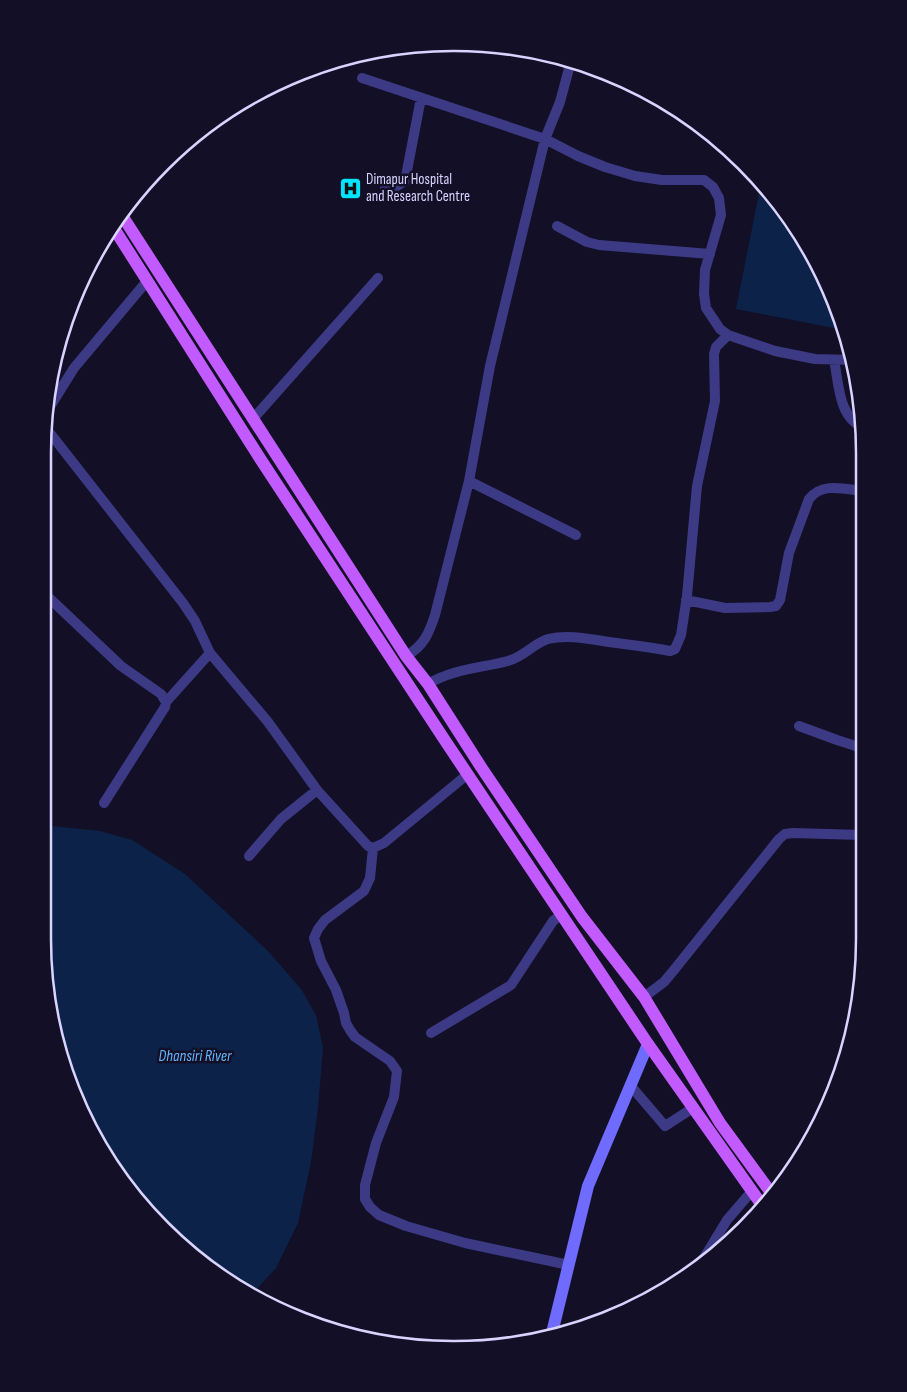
<svg xmlns="http://www.w3.org/2000/svg" width="907" height="1392" font-family="'Sofia Sans Condensed',sans-serif">
	<rect width="100%" height="100%" fill="#130f26"/>
	<!-- water -->
	<path fill="#0c2248" d="M761 183 779 203 822 271 844 330 736 309Z
		M43 825 100 831 132 840 185 874 268 951 301 989 316 1015 323 1048 318 1108 311 1162 298 1223 276 1268 254 1292 203 1264 112 1167 65 1073 43 938Z"/>
	<g fill="none" stroke-linecap="round" stroke-linejoin="round">
		<!-- street -->
		<path stroke="#3d3a85" stroke-width="10" d="M362 78 545 139 578 156 605 167 635 176 662 180H704L713 187 719 198 721 215 705 270 704 294 706 308 720 329 728 335 775 351 815 359 853 360
			M385 188 397 186 405 181 421 98
			M557 226 587 242 599 245 710 254
			M834 360C839 383 838 418 864 428
			M46 413 74 368 147 281
			M253 419 378 278
			M46 428 183 603 195 621 210 653 268 722 317 790 368 846 373 848 384 843 468 774
			M469 481 576 535
			M45 594 121 666 161 694 166 702 165 707 104 803
			M686 600 725 608 770 607 776 606 780 600 789 553 809 499C822 482 844 489 863 491
			M406 656C424 646 429 633 435 615L469 481 490 366 545 139 560 102 571 61
			M428 684C453 669 481 668 508 661 524 657 534 643 548 639 568 634 590 639 609 642 630 645 650 647 670 651L675 649 681 635 687 596 697 486 715 401 714 354 716 347 728 335
			M166 702 210 653
			M799 726 837 740 862 748
			M862 826V815
			M373 848 370 878 364 891 325 920 318 929 314 938 321 961 336 990 344 1013 346 1023 350 1030 355 1037 390 1061 397 1071 394 1097 376 1143 365 1185V1199L370 1207 379 1215 406 1226 465 1243 569 1265
			M249 856 281 819 317 790
			M644 997 664 982 674 970 779 839 785 834 793 833 862 835
			M431 1033 511 985 553 921 562 914
			M630 1085 665 1126 693 1108
			M699 1266 727 1220 752 1191
			M552 1330 568 1332"/>
		<!-- secondary -->
		<path stroke="#6f6bff" stroke-width="12" d="M551 1337 588 1186 648 1044"/>
		<!-- primary -->
		<path stroke="#c25bff" stroke-width="12" d="M123 217 406 656 428 684 481 767 582 917 644 997 720 1123 772 1194
			M115 230 261 460 446 742 648 1044 764 1208"/>
	</g>
	<!-- icons -->
	<defs>
		<symbol id="hospital-square" viewBox="-11 -11 22 22"><rect x="-9" y="-9" width="18" height="18" rx="4" fill="#00e5ff" stroke="#130f26"/><path d="M-5-5h3v3.5h4V-5h3V5h-3V1.5h-4V5h-3Z" fill="#111"/></symbol>
	</defs>
	<g fill-rule="evenodd">
		<use href="#hospital-square" x="338" y="176" width="25" height="25"/>
	</g>
	<g text-anchor="middle" dominant-baseline="central" stroke-width="5" stroke-linejoin="round" paint-order="stroke">
		<!-- poi labels -->
		<g font-size="15" fill="#d9d4ff" stroke="#130f26" text-anchor="start">
			<text x="366" y="179">Dimapur Hospital<tspan x="366" dy="17">and Research Centre</tspan></text>
		</g>
		<!-- water labels -->
		<g font-size="16" font-style="italic" fill="#62b6ff" stroke="#130f26">
			<text x="195" y="1056">Dhansiri River</text>
		</g>
	</g>
	<!-- crop -->
	<path d="M0 0H907V1392H0ZM453 51H454A402 402 0 0 1 856 453V939A402 402 0 0 1 454 1341H453A402 402 0 0 1 51 939V453A402 402 0 0 1 453 51Z" fill="#130f26" fill-rule="evenodd"/>
	<path fill="none" stroke="#d9d4ff" stroke-width="2.5" d="M453 51H454A402 402 0 0 1 856 453V939A402 402 0 0 1 454 1341H453A402 402 0 0 1 51 939V453A402 402 0 0 1 453 51Z"/>
</svg>
